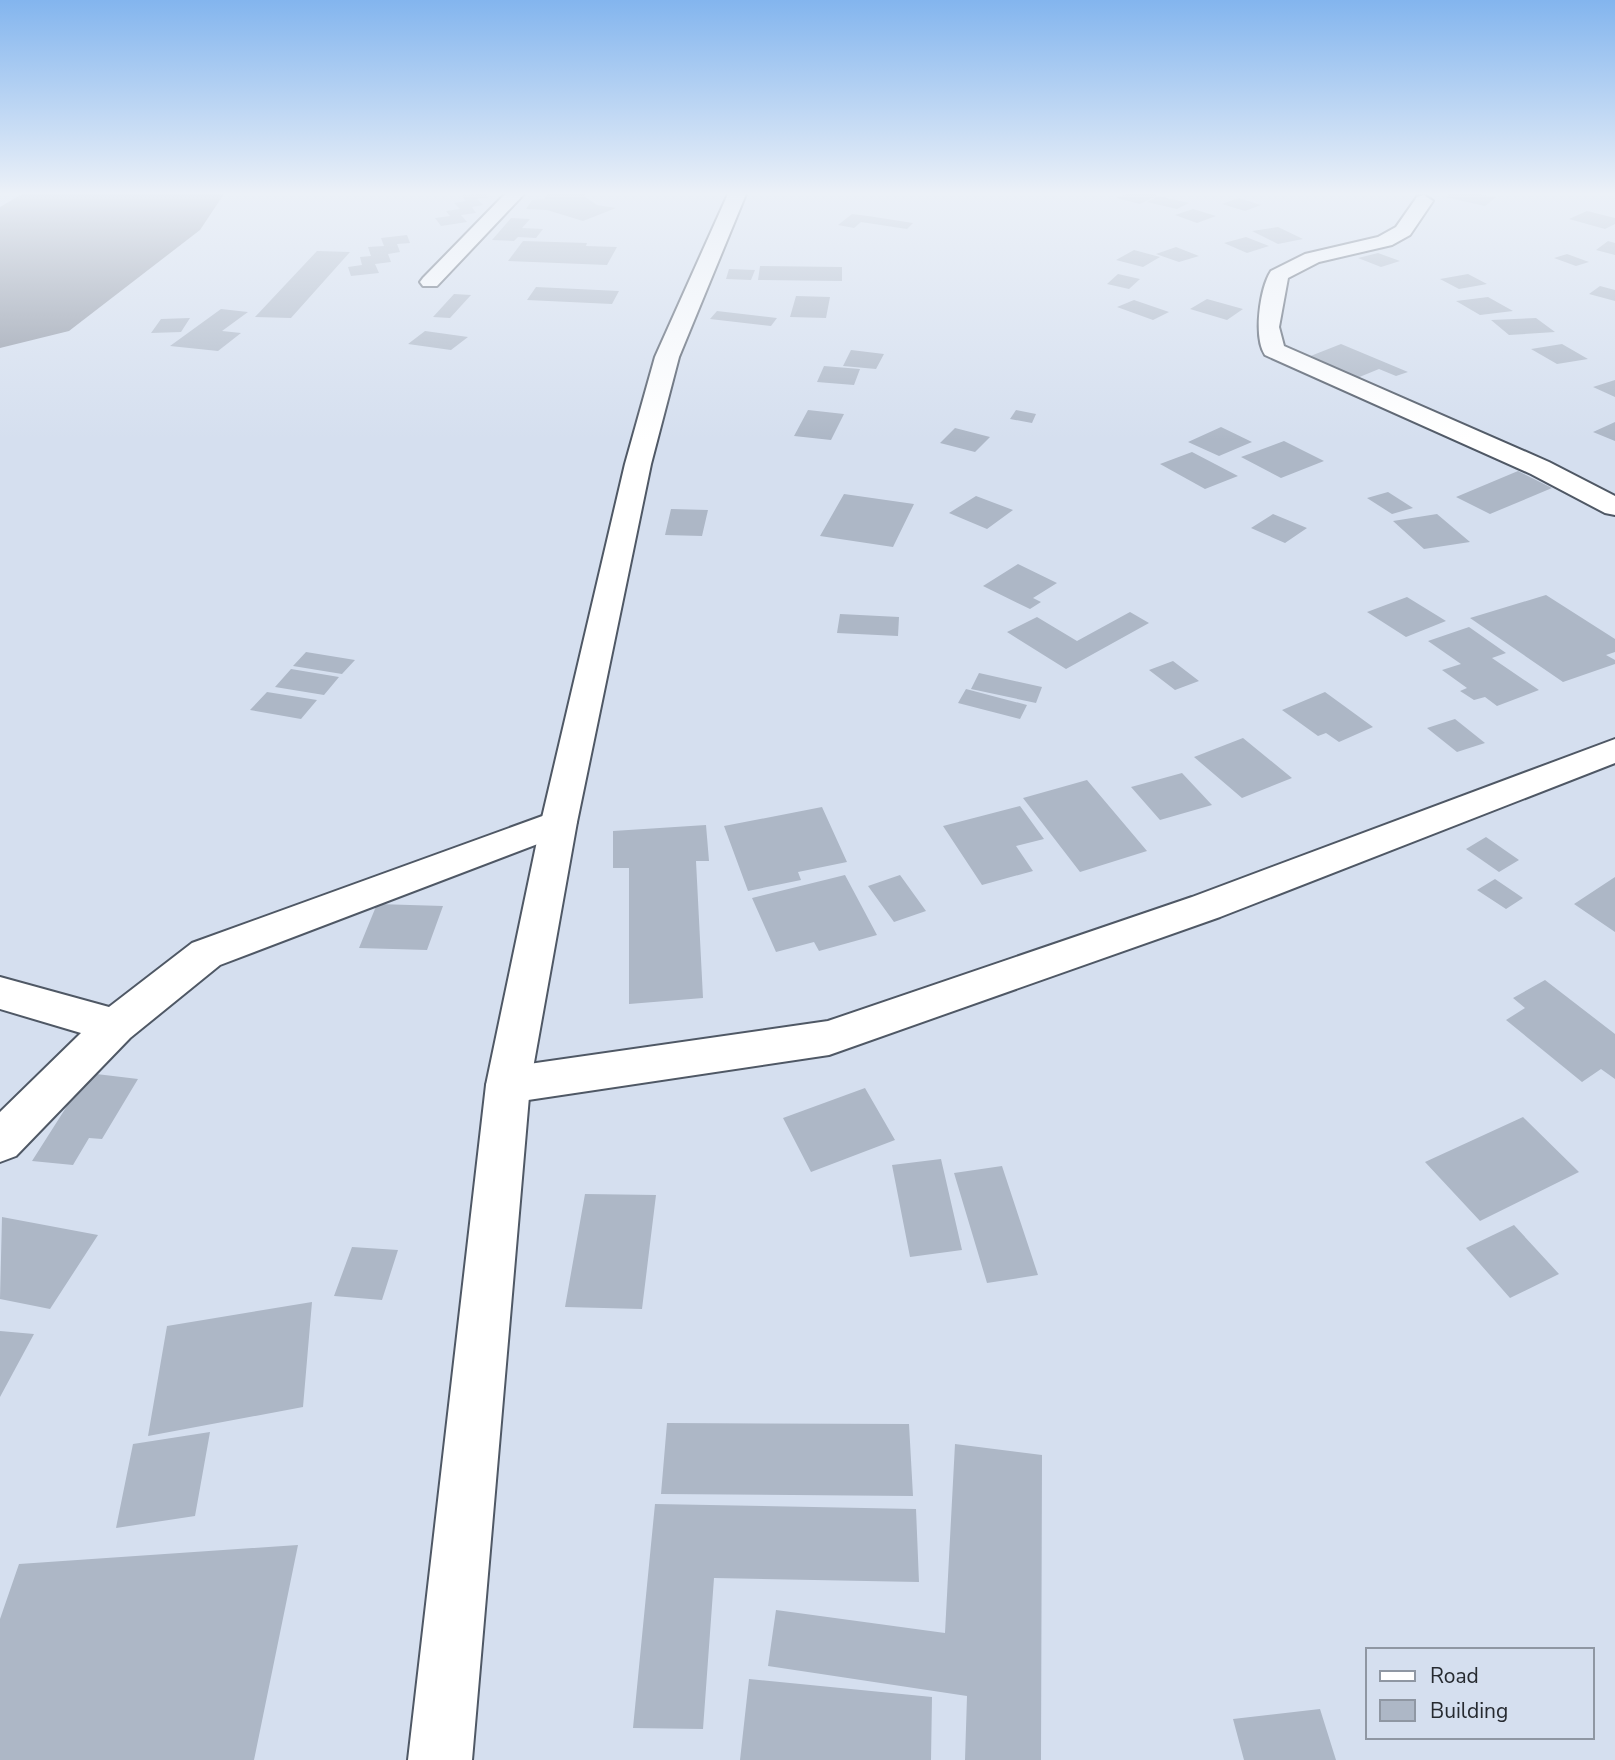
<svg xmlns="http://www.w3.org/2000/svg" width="1615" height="1760" font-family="'Nunito Sans',sans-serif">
	<rect width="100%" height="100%" fill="#d5dfef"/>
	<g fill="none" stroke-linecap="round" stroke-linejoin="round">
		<!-- runway -->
		<path fill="#9299a6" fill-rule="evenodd" d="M22 194H224L200 230 69 331 0 348V207Z"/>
	</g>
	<!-- building -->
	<path fill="#adb7c6" d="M486 194 489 197 477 199 483 205 472 207 476 213 461 215 467 222 441 226 435 218 450 216 446 211 460 209 454 203 466 201 461 195Z
		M548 194H586L584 196 597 205 616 208 583 221 547 210 526 209 532 200 553 199H544Z
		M1126 194H1153L1158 195 1140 204 1116 198Z
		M1450 194H1480L1496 197 1485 206 1445 197Z
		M1158 196 1189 203 1177 209 1147 202Z
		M1239 198 1261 205 1245 211 1222 204Z
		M1193 209 1216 216 1197 223 1175 215Z
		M1587 211 1615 218V224L1605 229 1569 219Z
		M852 214 868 216 913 223 907 229 861 222 854 228 838 225Z
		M511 218 530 219 522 228 543 229 536 238 518 237 514 241 492 240Z
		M1278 227 1303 239 1278 244 1252 231Z
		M407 235 410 243 397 244 400 252 388 254 391 262 375 264 379 273 351 276 348 267 362 265 360 257 371 256 368 247 384 246 381 238Z
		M1246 237 1269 246 1247 253 1224 243Z
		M523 241 587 243 586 246 617 247 607 265 508 261Z
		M1608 241 1615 243V255L1596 250Z
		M1176 247 1199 256 1179 262 1156 254Z
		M1134 250 1160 257 1143 267 1116 260Z
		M317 251 350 252 291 318 255 317Z
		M1378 253 1400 261 1381 267 1358 258Z
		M1567 254 1589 262 1576 266 1554 258Z
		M760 266 842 267V281L758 280Z
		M729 269 755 270 751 280 726 279Z
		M1118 274 1140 279 1129 289 1107 284Z
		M1468 274 1487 284 1459 289 1440 279Z
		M1600 286 1615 290V301L1589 294Z
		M536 287 619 291 612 304 527 300Z
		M454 294 471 295 450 318 433 317Z
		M796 296 830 297 826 318 790 317Z
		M1488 297 1513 311 1480 315 1456 301Z
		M1207 299 1243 309 1227 320 1190 309Z
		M1134 300 1169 312 1153 320 1117 307Z
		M221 309 248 312 222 331 241 333 218 351 170 346Z
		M717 311 777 318 771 326 710 319Z
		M190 318 181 332 151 333 161 319Z
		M1536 318 1555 332 1509 335 1491 320Z
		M425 331 468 337 451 350 408 344Z
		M1341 344 1408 372 1396 376 1379 369 1357 378 1308 357Z
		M1562 344 1588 359 1557 364 1531 349Z
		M851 350 884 354 876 369 843 366Z
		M824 366 860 369 854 385 817 382Z
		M1615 380V397L1593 387Z
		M808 410 844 414 831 440 794 436Z
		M1016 410 1036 414 1032 423 1010 419Z
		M1615 422V441L1593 432Z
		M1221 427 1252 442 1219 456 1188 442Z
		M955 428 990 437 975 452 940 443Z
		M1284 441 1324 461 1281 478 1241 457Z
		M1192 452 1238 476 1205 489 1160 464Z
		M1518 471 1552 488 1490 514 1456 497Z
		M1388 492 1413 508 1392 514 1367 498Z
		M844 494 914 504 893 547 820 536Z
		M976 496 1013 510 987 529 949 513Z
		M671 509 708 510 702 536 665 535Z
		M1273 514 1307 528 1285 543 1251 528Z
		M1437 514 1470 542 1424 549 1393 521Z
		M1018 564 1057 583 1033 598 1041 602 1030 609 983 586Z
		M1546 595 1615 639V652L1606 655 1615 660V664L1563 682 1470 618Z
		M1407 597 1446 621 1406 637 1367 612Z
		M1130 612 1149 623 1066 669 1007 632 1037 617 1077 641Z
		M840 614 899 617 898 636 837 633Z
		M1469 627 1506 653 1492 658 1539 690 1497 706 1485 697 1474 700 1460 691 1467 688 1442 670 1461 664 1428 641Z
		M306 652 355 660 342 674 293 666Z
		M1173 661 1199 681 1175 690 1149 670Z
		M291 669 339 677 324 695 275 687Z
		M979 673 1042 687 1036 703 971 689Z
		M966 689 1027 705 1020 719 958 703Z
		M267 692 317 700 301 719 250 710Z
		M1325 692 1373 727 1339 742 1326 733 1318 736 1282 710Z
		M1455 719 1485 743 1457 752 1427 728Z
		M1243 738 1292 778 1242 798 1194 757Z
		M1182 773 1212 805 1160 820 1131 787Z
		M1087 780 1147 851 1080 872 1023 798Z
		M1020 806 1044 839 1016 846 1033 871 982 885 943 826Z
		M822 807 847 862 798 872 801 880 748 891 724 826Z
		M706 825 709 861H696L703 998 629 1004V868H613V831Z
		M1486 837 1519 860 1499 872 1466 849Z
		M845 875 877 935 819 951 814 942 776 952 752 898Z
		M900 875 926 911 894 922 868 886Z
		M1615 877V932L1574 904Z
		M1495 879 1523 898 1506 909 1477 890Z
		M377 904 443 906 427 950 359 948Z
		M1545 980 1615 1034V1079L1601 1069 1582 1082 1506 1020 1525 1008 1513 998Z
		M88 1073 138 1079 102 1139 89 1138 73 1165 32 1161Z
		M865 1088 895 1140 811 1172 783 1118Z
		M1523 1117 1579 1172 1480 1221 1425 1162Z
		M941 1159 962 1250 910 1257 892 1165Z
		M1002 1166 1038 1275 987 1283 954 1173Z
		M585 1194 656 1195 642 1309 565 1307Z
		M2 1217 98 1235 50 1309 0 1299Z
		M1514 1225 1559 1274 1510 1298 1466 1248Z
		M352 1247 398 1250 382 1300 334 1296Z
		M312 1302 303 1407 148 1436 167 1326Z
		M0 1331 34 1334 0 1397Z
		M667 1423 909 1424 913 1496 661 1494Z
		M210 1432 195 1516 116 1528 133 1444Z
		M955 1444 1042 1455 1041 1760H965L967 1696 768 1666 776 1610 945 1633Z
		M655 1504 916 1509 919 1582 714 1578 703 1729 633 1728Z
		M298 1545 254 1760H0V1619L19 1564Z
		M749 1679 932 1697 931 1760H740Z
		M1320 1709 1336 1760H1244L1233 1719Z"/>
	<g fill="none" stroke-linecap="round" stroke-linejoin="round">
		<defs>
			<path id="minor" d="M505 194H524L437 286H423L420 282 423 278Z
				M1424 195 1433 201 1410 235 1392 245 1319 262 1288 278 1279 327 1284 346 1549 462 1615 496V515L1605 513 1531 474 1265 355C1253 337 1260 288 1271 271L1305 254 1378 237 1396 227 1417 197Z
				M1615 739V763L1220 917 829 1055 508 1103 492 1098 486 1085 492 1072 508 1067 828 1021 1192 897Z
				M559 810 572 813 577 822 572 831 220 965 130 1038 16 1156 0 1162V1112L81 1033 0 1009V977L109 1007 192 943Z"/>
			<path id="highway" d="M728 194H746L679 357 651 464 577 822 530 1085 472 1760H408L486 1085 541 822 625 464 655 357Z"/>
		</defs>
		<!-- minor casing -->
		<use href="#minor" stroke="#4f5865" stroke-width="4"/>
		<!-- highway casing -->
		<use href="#highway" stroke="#4f5865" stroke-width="4"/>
		<!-- minor -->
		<use href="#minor" fill="#fff" fill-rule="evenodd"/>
		<!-- highway -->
		<use href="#highway" fill="#fff" fill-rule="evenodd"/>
	</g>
	<!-- sky -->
	<linearGradient id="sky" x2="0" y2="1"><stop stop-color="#83b5ee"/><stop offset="0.44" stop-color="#ecf1f8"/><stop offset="1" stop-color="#ecf1f8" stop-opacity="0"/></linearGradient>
	<rect width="1615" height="440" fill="url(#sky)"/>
	<!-- legend -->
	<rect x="1366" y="1648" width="228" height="91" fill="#d5dfef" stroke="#8f97a3" stroke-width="2"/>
	<rect x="1380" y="1671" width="35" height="10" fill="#ffffff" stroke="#8f97a3" stroke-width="2"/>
	<text x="1430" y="1683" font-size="21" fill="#262a30">Road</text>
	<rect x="1380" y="1700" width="35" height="21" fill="#adb7c6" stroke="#8f97a3" stroke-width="2"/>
	<text x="1430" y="1718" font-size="21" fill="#262a30">Building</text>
</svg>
